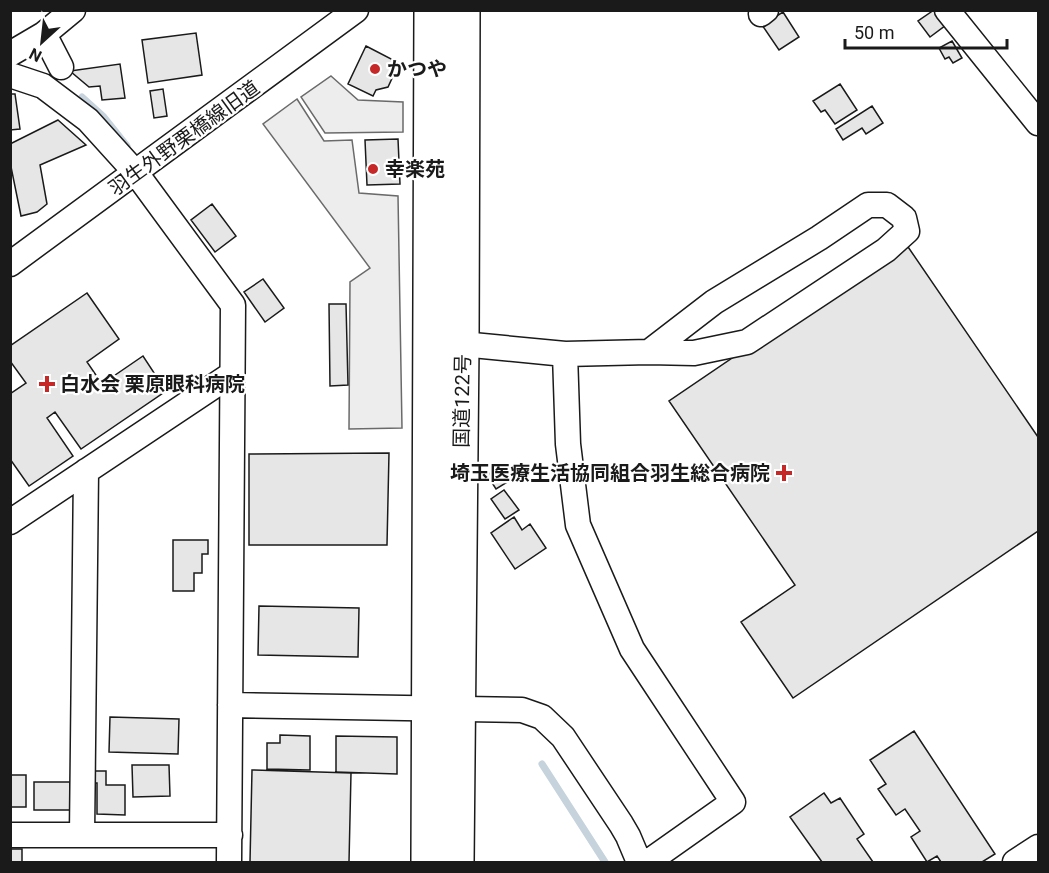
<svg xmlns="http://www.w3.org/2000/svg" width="1049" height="873" font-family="Roboto,'Noto Sans JP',sans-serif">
	<rect width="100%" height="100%" fill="#fff"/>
	<!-- parking -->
	<path fill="#ededed" stroke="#6a6a6a" stroke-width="1.5" d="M331 76 358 100 403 102V132L325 133 301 97Z
		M297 99 324 141 352 140 359 193 398 196 402 428 349 429 350 282 370 268 263 124Z"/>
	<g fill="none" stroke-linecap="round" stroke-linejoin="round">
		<!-- stream -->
		<path stroke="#c6d2dc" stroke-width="7" d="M82 97 103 116 127 146
			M542 764 605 862"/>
	</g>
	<!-- building -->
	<path fill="#e6e6e6" stroke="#1a1a1a" stroke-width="1.5" d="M934 10 946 25 930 37 918 21Z
		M783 12 799 37 779 50 762 25Z
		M196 33 202 75 148 83 142 40Z
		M952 41 962 58 953 63 949 57 945 59 939 48Z
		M366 46 399 63 388 87 376 90 373 96 348 84Z
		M120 64 125 98 102 100 100 86 89 87 70 71Z
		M840 84 857 110 835 124 825 110 821 112 813 101Z
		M163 89 167 116 154 118 150 91Z
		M10 94H15L20 129 10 130Z
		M872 106 883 123 866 134 862 128 843 140 836 129Z
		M58 120 86 145 40 165 47 204 37 212 21 216 10 162V144Z
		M398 139 400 184 367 185 365 140Z
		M212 204 236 236 215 252 191 220Z
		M904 241 1038 437V531L793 698 741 622 795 585 669 401Z
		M263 279 284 308 265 322 244 292Z
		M87 293 119 339 87 362 102 384 143 356 166 391 81 449 55 412 47 418 73 456 29 486 10 459V394L26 383 10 361V346Z
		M329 304H346L348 385 330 386Z
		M389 453 387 545H249V454Z
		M504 464 514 478 496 489 487 475Z
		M504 490 519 510 505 519 491 499Z
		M514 517 522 530 530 524 546 548 515 569 491 533Z
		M173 540H208V554H202V573H194V591H173Z
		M259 606 359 608 358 657 258 655Z
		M110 717 179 719 178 754 109 752Z
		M914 731 995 854 982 862H941L937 856 927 862 911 837 920 831 905 809 896 815 878 789 886 784 870 760Z
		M280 735 310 736V770L267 769V743H280Z
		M336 736 397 737V774L336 772Z
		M132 765H169L170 796 133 797Z
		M252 770 351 773 349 862H250Z
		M93 771H106V785H125V815L97 814V783H92Z
		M10 775H26V807H10Z
		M34 782H70V810H34Z
		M824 793 831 803 840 798 864 834 857 839 873 862H822L790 817Z
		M10 849H22V862H10Z"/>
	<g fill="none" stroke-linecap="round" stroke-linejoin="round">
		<defs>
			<path id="minor" d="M947 10 1038 123
				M761 14 766 10
				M10 54 44 34
				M61 67 44 34 73 10
				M10 75 43 86 88 120 136 173 233 305 229 862
				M10 264 356 10
				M462 344 565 354 649 352 714 302 819 238 868 205H887L904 218 907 231 886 250 747 342 694 353 649 352
				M565 354 568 444 578 525 632 649 733 802 648 862
				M10 522 232 374
				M230 705 522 710 542 717 563 737 621 824 628 836 639 862
				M10 835H230
				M82 835 86 471
				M1015 862 1038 847"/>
			<path id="highway" d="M428 862 431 10
				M457 862 462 344 463 10"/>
		</defs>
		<!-- minor casing -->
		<use href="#minor" stroke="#1a1a1a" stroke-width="27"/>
		<!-- highway casing -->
		<use href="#highway" stroke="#1a1a1a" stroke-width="36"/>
		<!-- minor -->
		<use href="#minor" stroke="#fff" stroke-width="24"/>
		<!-- highway -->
		<use href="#highway" stroke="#fff" stroke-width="33"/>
	</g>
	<!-- markers -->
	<g fill="#c62828" stroke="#fff" stroke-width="2">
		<circle cx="375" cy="69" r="6"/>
		<circle cx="373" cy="169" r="6"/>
		<path d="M44 375h6v6h6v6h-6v6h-6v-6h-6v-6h6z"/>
		<path d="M781 464h6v6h6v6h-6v6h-6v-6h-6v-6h6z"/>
	</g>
	<g text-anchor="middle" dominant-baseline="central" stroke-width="4.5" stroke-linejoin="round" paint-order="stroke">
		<!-- poi labels -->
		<g font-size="20" font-weight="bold" fill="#1a1a1a" stroke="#fff" text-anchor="start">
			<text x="387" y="69">かつや</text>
			<text x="385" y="169">幸楽苑</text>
			<text x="60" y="384">白水会 栗原眼科病院</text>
			<text x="770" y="473" text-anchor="end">埼玉医療生活協同組合羽生総合病院</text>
		</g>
		<!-- street labels -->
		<g font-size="20" fill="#1a1a1a" stroke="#fff">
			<text transform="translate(184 138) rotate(-36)">羽生外野栗橋線旧道</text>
			<text transform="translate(462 401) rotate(-89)">国道122号</text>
		</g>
	</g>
	<!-- border -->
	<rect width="1049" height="873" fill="none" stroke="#1a1a1a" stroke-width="24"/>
	<!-- north arrow -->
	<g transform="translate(42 42) rotate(207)" stroke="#ffffff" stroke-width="4.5" paint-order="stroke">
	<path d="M0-4.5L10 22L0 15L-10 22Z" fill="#1a1a1a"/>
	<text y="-9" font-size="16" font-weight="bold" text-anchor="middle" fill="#1a1a1a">N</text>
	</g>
	<!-- scale -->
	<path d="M845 39v9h162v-9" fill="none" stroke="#1a1a1a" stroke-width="3"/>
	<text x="854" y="39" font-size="18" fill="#1a1a1a" stroke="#ffffff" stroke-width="4.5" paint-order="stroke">50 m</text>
</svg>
